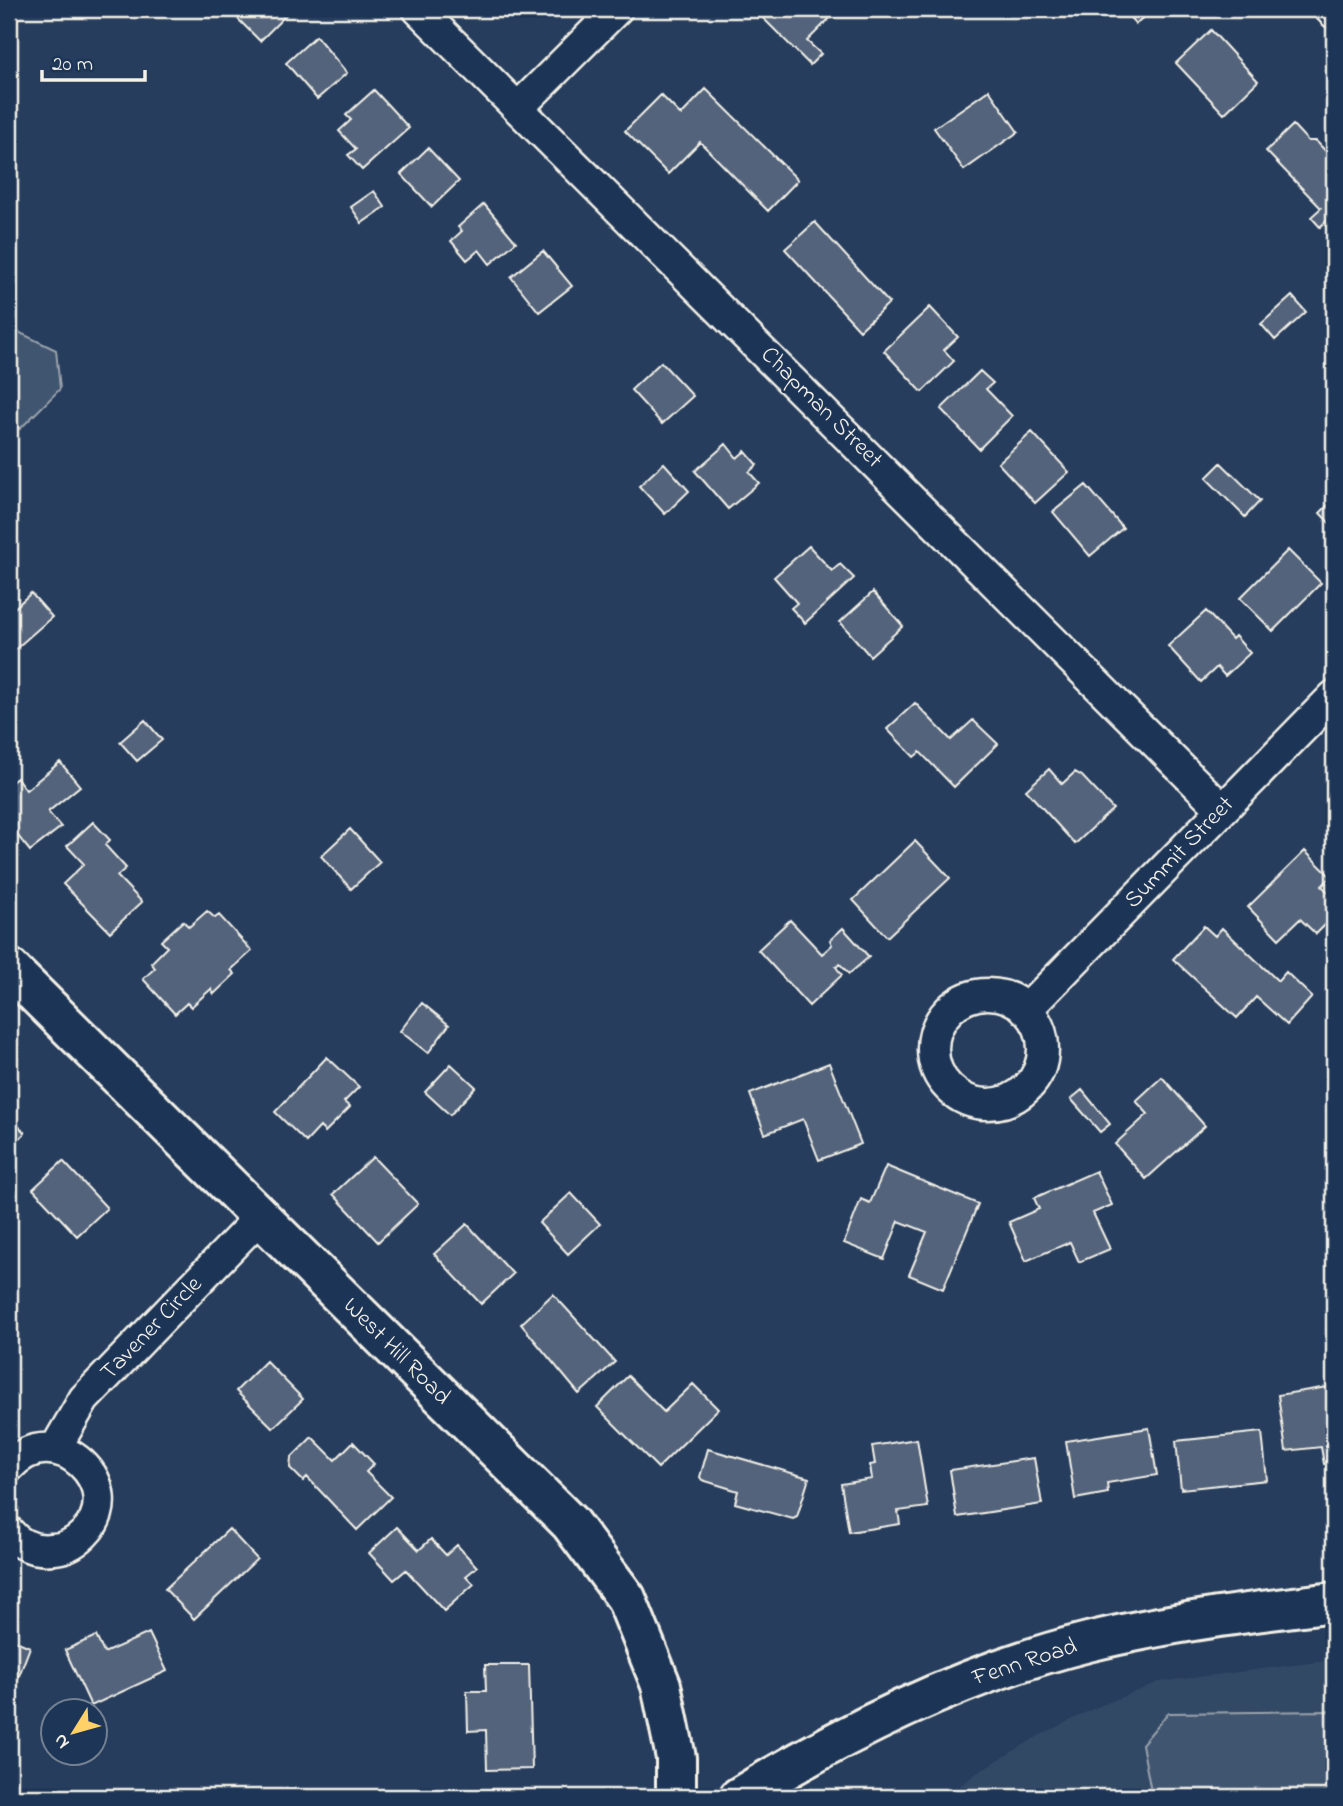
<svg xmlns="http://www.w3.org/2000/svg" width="1343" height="1806" font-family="'Indie Flower',sans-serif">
	<rect width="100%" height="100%" fill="#263d5d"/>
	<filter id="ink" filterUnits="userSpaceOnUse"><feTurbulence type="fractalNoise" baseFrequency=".0143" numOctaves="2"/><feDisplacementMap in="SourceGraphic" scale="14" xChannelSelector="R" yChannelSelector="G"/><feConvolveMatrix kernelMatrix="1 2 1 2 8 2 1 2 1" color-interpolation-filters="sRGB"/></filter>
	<g filter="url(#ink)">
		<!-- built -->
		<path fill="#334966" d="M1334 1660V1797H945L980 1771 1037 1737 1097 1707 1159 1682Z"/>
		<!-- green -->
		<path fill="#40546f" stroke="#9aa2ac" stroke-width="2" d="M9 323 16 331 56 350 60 389 20 429 9 418Z
			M1334 1711V1797H1152L1142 1744 1168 1713Z"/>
		<!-- building -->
		<path fill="#52647b" stroke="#f4f1e8" stroke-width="2" d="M228 9H292L260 41Z
			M772 9H839L807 41 821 54 810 65 763 18Z
			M1122 9H1152L1136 24Z
			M1211 30 1258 81 1224 114 1176 63Z
			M316 36 347 73 317 99 286 63Z
			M706 89 798 180 768 211 700 142 668 174 625 131 661 95 681 115Z
			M374 90 409 128 362 170 348 155 356 149 339 131 351 120 346 115Z
			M989 90 1018 132 964 170 934 128Z
			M1293 125 1308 141H1316L1334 160V214L1320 227 1311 217 1321 208 1266 151Z
			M428 148 459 181 432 207 401 174Z
			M374 191 385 207 362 223 351 207Z
			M484 204 516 242 490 264 479 250 467 260 451 241 462 231 458 227Z
			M815 222 889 303 860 330 785 249Z
			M543 251 572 286 539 312 511 277Z
			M1292 296 1306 312 1275 340 1261 324Z
			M930 307 958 337 944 350 954 361 922 392 884 351Z
			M661 362 693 396 662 424 631 390Z
			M980 371 993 383 986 389 1012 416 979 449 941 409Z
			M1032 432 1069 472 1035 503 998 463Z
			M726 444 737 458 745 451 757 465 749 472 759 483 728 509 695 471Z
			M664 463 689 491 665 514 639 486Z
			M1221 463 1260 501 1245 517 1206 478Z
			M1086 485 1123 528 1090 556 1053 512Z
			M1334 499V528L1320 513Z
			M809 546 832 571 840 564 854 578 805 623 791 608 797 603 774 577Z
			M1288 550 1321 583 1273 631 1240 598Z
			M873 592 903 626 870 656 840 622Z
			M31 593 52 617 11 653 9 613Z
			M1206 611 1232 639 1235 636 1250 653 1225 676 1217 667 1201 682 1168 646Z
			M915 703 951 740 973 720 998 744 954 787 920 752 914 757 887 729Z
			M145 720 162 740 137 761 120 742Z
			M60 762 80 786 48 812 61 827 30 851 9 825V806L12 803 9 798V784L17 778 26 790Z
			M1049 769 1062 784 1075 772 1082 776 1113 809 1075 844 1026 790Z
			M93 822 110 840 105 845 126 868 117 876 142 902 110 932 63 884 84 864 67 846Z
			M350 829 380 862 351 889 321 856Z
			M915 841 950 878 887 937 853 900Z
			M1305 851 1331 877 1322 886 1334 898V916L1316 934 1300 919 1279 939 1248 907Z
			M207 911 215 918 219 915 252 951 231 970 235 974 214 994 211 989 191 1007 187 1003 175 1014 143 979 155 968 151 963 167 947 161 941 183 921 189 927Z
			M790 920 822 954 832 945 830 940 843 928 869 957 849 974 840 964 836 967 842 975 809 1006 758 950Z
			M1204 926 1215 936 1222 928 1278 981 1286 972 1312 997 1287 1025 1256 997 1237 1018 1173 959Z
			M422 1003 449 1025 428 1053 400 1031Z
			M327 1057 359 1087 344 1102 350 1107 325 1132 320 1127 306 1142 275 1112Z
			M829 1063 861 1144 819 1160 803 1119 765 1134 750 1094Z
			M451 1064 476 1087 450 1115 425 1092Z
			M1162 1077 1205 1126 1146 1179 1115 1144 1148 1114 1136 1101Z
			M1082 1090 1110 1124 1100 1132 1071 1099Z
			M9 1116 25 1133 9 1149Z
			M373 1157 418 1204 378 1242 333 1194Z
			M63 1161 107 1208 77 1236 33 1189Z
			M886 1166 978 1204 943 1289 909 1275 927 1232 899 1221 884 1259 844 1243 861 1199 870 1203Z
			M1096 1171 1112 1205 1093 1213 1110 1249 1079 1262 1070 1242 1026 1261 1009 1222 1039 1209 1034 1198Z
			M571 1193 600 1224 568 1254 539 1223Z
			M467 1224 513 1274 481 1304 434 1254Z
			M553 1294 615 1362 579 1394 521 1324Z
			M266 1361 303 1399 273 1428 236 1391Z
			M628 1376 664 1412 693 1384 718 1409 658 1468 597 1407Z
			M1334 1386V1463L1324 1464 1321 1447 1286 1451 1278 1395Z
			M1149 1428 1157 1475 1107 1483 1108 1493 1075 1499 1066 1441Z
			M1262 1432 1267 1480 1181 1489 1176 1441Z
			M312 1437 335 1460 353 1442 374 1464 366 1472 391 1497 357 1530 307 1477 303 1481 290 1468 291 1458Z
			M917 1439 928 1507 898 1511 900 1524 849 1532 841 1484 872 1479 870 1465 875 1464 872 1446Z
			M708 1449 809 1478 797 1517 793 1519 735 1503 738 1491 702 1480 700 1477Z
			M1034 1458 1042 1504 957 1517 950 1470Z
			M397 1527 419 1550 431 1539 446 1555 457 1545 477 1567 466 1576 474 1584 444 1611 406 1570 394 1580 369 1553Z
			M229 1529 257 1559 194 1619 165 1589Z
			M149 1633 167 1671 91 1706 65 1650 96 1636 104 1653Z
			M9 1638 30 1647 9 1702Z
			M485 1665H529L532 1769 487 1770 486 1730 468 1731 467 1691H486Z"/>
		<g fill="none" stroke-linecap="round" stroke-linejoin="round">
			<defs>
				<path id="street" d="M418 9 1222 809
					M1330 9 1334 13
					M520 106 617 9
					M933 1049a55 55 0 1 1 110 0a55 55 0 1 1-110 0Z
					M1026 1010 1334 696
					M55 1449 84 1399 260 1217
					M9 1467C55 1414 131 1488 84 1534 75 1543 65 1549 52 1549 35 1551 19 1545 9 1532"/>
				<path id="secondary" d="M9 968 570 1523 626 1598 661 1685 676 1758V1797
					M739 1797C847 1731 964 1673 1088 1642 1169 1622 1252 1612 1334 1602"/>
			</defs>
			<!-- street casing -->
			<use href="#street" stroke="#f4f1e8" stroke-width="35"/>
			<!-- secondary casing -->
			<use href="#secondary" stroke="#f4f1e8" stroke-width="44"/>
			<!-- street -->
			<use href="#street" stroke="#1d3557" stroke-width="30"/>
			<!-- secondary -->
			<use href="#secondary" stroke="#1d3557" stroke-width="38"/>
		</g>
	</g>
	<g text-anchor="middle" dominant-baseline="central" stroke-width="5" stroke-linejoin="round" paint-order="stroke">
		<!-- street labels -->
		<g font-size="24" fill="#f4f1e8" stroke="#1d3557">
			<text transform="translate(821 408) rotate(45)">Chapman Street</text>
			<text transform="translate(1180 853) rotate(-46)">Summit Street</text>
			<text transform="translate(152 1329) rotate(-46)">Tavener Circle</text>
			<text transform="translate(396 1352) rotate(45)">West Hill Road</text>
			<text transform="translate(1025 1663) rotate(-18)">Fenn Road</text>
		</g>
	</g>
	<!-- margin -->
	<rect width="1343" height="1806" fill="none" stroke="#1d3557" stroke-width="35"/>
	<rect x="18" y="18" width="1308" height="1771" fill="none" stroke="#f4f1e8" stroke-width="2.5" filter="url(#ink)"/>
	<!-- north arrow -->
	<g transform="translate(74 1732) rotate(233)"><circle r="33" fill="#1d3557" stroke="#738091" stroke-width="2"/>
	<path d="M0-5L12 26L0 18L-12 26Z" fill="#ffd166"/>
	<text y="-10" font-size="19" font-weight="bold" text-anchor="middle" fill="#f4f1e8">N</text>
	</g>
	<!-- scale -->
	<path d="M42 70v10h103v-10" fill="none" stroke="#f4f1e8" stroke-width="3.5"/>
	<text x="52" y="70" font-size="21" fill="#f4f1e8" stroke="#1d3557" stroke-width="5" paint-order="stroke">20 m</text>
</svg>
